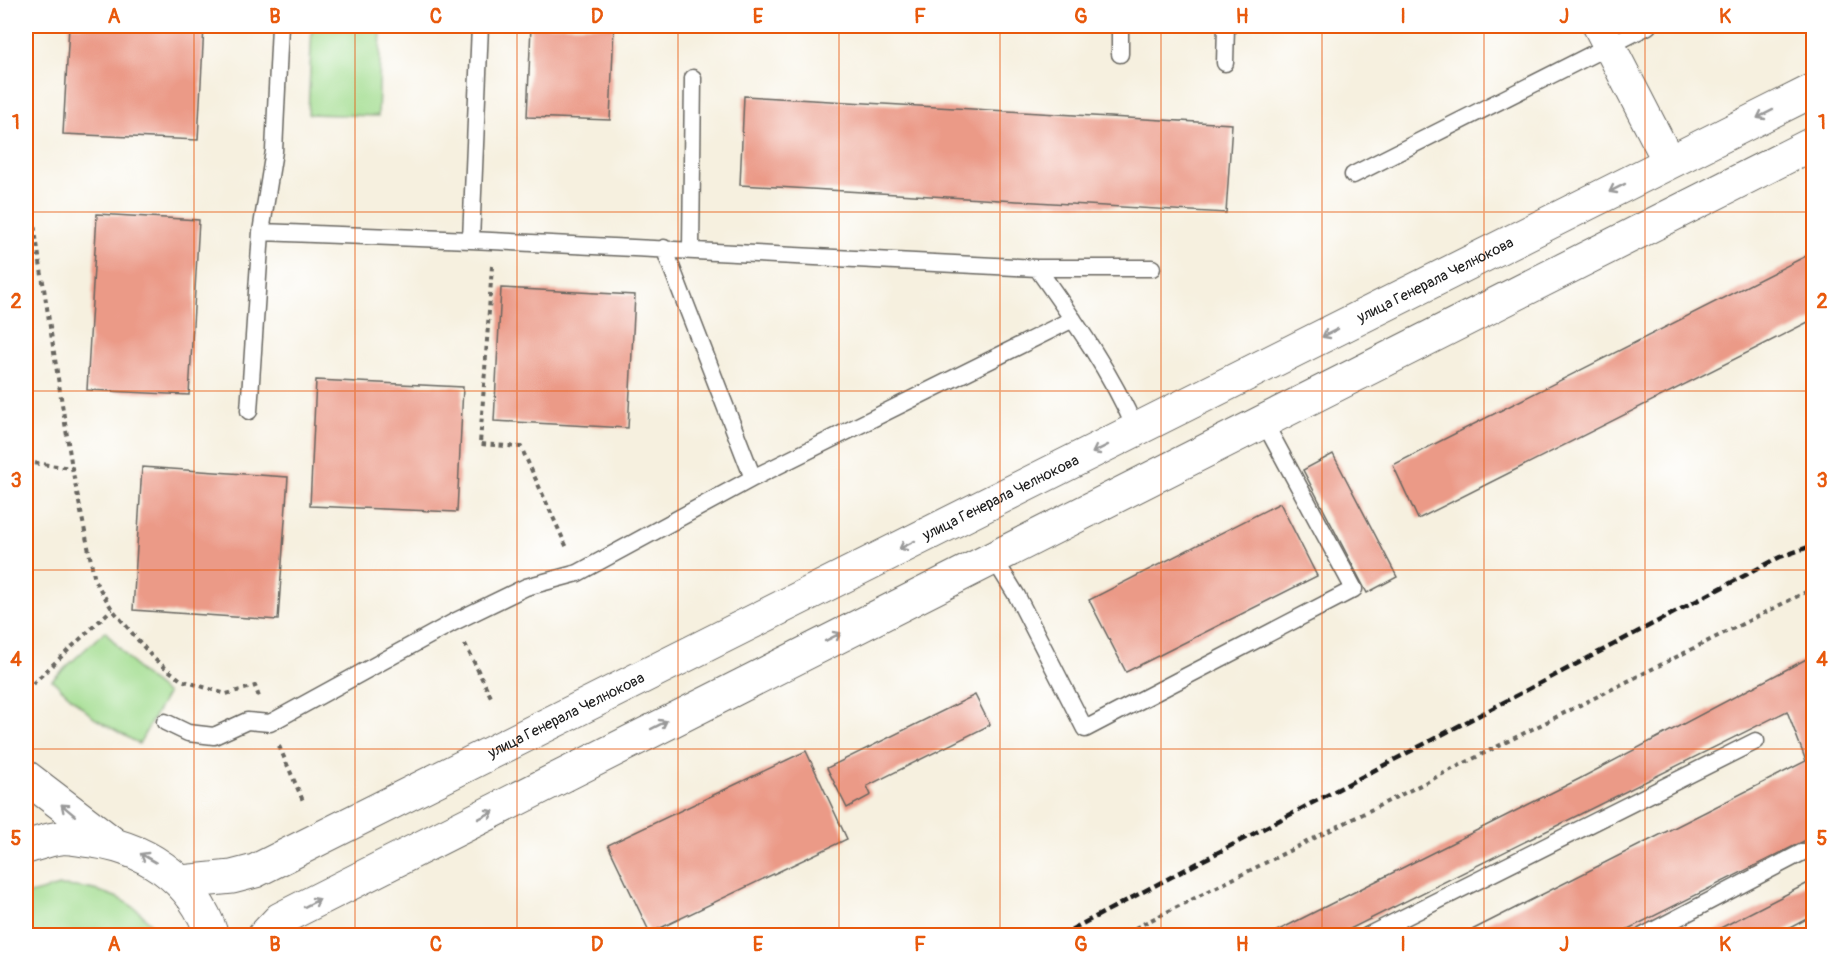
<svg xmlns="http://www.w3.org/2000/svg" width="1839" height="961" font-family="Pangolin,sans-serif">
	<rect width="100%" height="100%" fill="#fff"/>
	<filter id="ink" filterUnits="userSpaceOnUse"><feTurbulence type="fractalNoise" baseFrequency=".0167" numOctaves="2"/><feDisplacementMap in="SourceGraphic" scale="12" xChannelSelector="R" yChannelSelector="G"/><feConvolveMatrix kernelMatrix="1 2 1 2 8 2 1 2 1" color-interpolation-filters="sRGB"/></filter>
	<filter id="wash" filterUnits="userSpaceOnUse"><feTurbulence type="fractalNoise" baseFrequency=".008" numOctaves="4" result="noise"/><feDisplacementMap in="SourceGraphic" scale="24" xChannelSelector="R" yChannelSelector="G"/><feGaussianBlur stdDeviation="1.35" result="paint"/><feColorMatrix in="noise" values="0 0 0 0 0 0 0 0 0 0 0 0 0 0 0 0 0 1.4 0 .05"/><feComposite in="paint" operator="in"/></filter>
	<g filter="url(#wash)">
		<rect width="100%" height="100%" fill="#f6f0df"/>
		<!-- green -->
		<path fill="#a3dd90" stroke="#607c56" stroke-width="1.5" d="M312 26H381L378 116 308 114Z
			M105 631 140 672 167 694 139 744 94 718 52 680Z
			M59 886C98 886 138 899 158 935H26V895Z"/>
		<g id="blocks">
			<!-- building -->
			<path fill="#eb9a87" d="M69 26H204L198 140 63 134Z
				M531 26H614L610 120 527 117Z
				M744 96 1232 124 1226 213 740 185Z
				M97 214 199 220 189 395 87 390Z
				M1814 252V319L1418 519 1393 465Z
				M501 288 635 295 628 428 494 421Z
				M316 380 463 387 457 512 310 506Z
				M1333 454 1397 577 1367 593 1303 470Z
				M142 467 288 477 278 620 133 610Z
				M1280 503 1317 576 1126 672 1089 600Z
				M1812 656 1814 836 1614 936H1460L1806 761 1787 711 1336 936H1267L1579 779Z
				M975 695 990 725 867 786 871 795 847 808 827 768Z
				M806 751 847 839 650 933 608 845Z
				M1814 880V915L1775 936H1705Z"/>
		</g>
	</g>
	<g filter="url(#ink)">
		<use href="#blocks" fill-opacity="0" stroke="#686660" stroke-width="1.5"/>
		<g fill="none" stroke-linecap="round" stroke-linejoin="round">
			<defs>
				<path id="service" d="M480 26 471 240 1037 268C1074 320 1111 372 1136 430
					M1120 26V54
					M1225 63 1226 26
					M1353 175 1648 26
					M261 232 471 240
					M664 248 753 478
					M691 249 693 78
					M1037 268H1152
					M249 411 261 232 274 151 280 26
					M993 557 1017 596 1085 729 1354 589 1263 420
					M165 722 188 733 214 736 247 721 270 723 454 622 526 587 578 573 753 478 1073 319
					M1367 936 1756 741
					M1643 936 1803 852"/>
				<path id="minor" d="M1599 26 1669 162"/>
				<path id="secondary" d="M26 777 111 842"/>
				<g id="primary">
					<path d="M26 847C37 844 49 839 61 838 68 837 77 839 84 840 142 845 194 878 212 936"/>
					<path id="s1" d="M181 882 232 877 255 871 1814 90"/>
					<path d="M264 936 280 919 1814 143"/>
				</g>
			</defs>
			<!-- service casing -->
			<use href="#service" stroke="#686660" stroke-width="19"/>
			<!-- minor casing -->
			<use href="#minor" stroke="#686660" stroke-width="34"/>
			<!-- secondary casing -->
			<use href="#secondary" stroke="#686660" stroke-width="35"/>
			<!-- primary casing -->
			<use href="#primary" stroke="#686660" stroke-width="35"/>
			<!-- path -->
			<path stroke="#686660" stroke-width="4" stroke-dasharray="4.5 4.5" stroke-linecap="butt" d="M26 173 72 468 95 581 112 609 153 658 181 680 226 694 255 686 259 697
				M492 266 480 444 521 447 568 550
				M26 462 72 468
				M465 644 491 697
				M26 690 112 609
				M279 746 304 803
				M1119 936 1814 588"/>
			<!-- service -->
			<use href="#service" stroke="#fff" stroke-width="16"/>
			<!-- minor -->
			<use href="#minor" stroke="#fff" stroke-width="32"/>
			<!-- secondary -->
			<use href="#secondary" stroke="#fff" stroke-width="33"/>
			<!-- primary -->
			<use href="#primary" stroke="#fff" stroke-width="33"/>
			<!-- rail -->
			<path stroke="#1c1c1c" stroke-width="4.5" stroke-dasharray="9 4.5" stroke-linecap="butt" d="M1059 936 1780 557 1814 545"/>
		</g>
		<!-- one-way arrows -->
		<defs><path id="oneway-shaft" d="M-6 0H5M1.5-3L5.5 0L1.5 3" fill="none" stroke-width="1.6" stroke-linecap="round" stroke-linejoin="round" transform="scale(1.5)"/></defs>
		<g stroke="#999">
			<use href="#oneway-shaft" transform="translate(1765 114) rotate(153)"/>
			<use href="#oneway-shaft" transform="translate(1617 188) rotate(153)"/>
			<use href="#oneway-shaft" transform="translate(1330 333) rotate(153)"/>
			<use href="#oneway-shaft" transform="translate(1100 449) rotate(153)"/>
			<use href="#oneway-shaft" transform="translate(907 545) rotate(153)"/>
			<use href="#oneway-shaft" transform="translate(833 637) rotate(-27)"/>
			<use href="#oneway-shaft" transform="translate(659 725) rotate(-27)"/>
			<use href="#oneway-shaft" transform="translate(68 810) rotate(-140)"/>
			<use href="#oneway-shaft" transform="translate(486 815) rotate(-27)"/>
			<use href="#oneway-shaft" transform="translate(148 858) rotate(-150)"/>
			<use href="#oneway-shaft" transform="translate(312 903) rotate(-27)"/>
		</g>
	</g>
	<!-- grid -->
	<path fill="none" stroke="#e8590c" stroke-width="1.5" stroke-opacity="0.55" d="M194 26V936M355 26V936M517 26V936M678 26V936M839 26V936M1000 26V936M1161 26V936M1322 26V936M1484 26V936M1645 26V936M26 212H1814M26 391H1814M26 570H1814M26 749H1814"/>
	<g text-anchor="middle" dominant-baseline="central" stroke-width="6" stroke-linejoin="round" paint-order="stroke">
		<!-- street labels -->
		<g font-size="15" fill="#1c1c1c" stroke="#fff">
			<text stroke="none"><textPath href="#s1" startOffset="1395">улица Генерала Челнокова</textPath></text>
			<text stroke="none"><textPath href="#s1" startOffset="909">улица Генерала Челнокова</textPath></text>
			<text stroke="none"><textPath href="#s1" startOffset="423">улица Генерала Челнокова</textPath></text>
		</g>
	</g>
	<!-- margin -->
	<rect width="1839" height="961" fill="none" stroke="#fff" stroke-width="66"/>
	<rect x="33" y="33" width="1773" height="895" fill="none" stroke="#e8590c" stroke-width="2"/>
	<g font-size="20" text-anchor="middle" font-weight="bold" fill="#e8590c">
		<text x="114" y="23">A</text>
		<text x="275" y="23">B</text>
		<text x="436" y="23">C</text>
		<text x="597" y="23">D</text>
		<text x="758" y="23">E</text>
		<text x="920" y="23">F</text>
		<text x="1081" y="23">G</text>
		<text x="1242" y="23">H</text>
		<text x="1403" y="23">I</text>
		<text x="1564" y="23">J</text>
		<text x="1725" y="23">K</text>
		<text x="16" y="129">1</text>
		<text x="1822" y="129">1</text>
		<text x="16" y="308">2</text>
		<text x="1822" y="308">2</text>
		<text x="16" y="487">3</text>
		<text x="1822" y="487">3</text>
		<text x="16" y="666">4</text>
		<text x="1822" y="666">4</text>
		<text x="16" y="845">5</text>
		<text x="1822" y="845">5</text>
		<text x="114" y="951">A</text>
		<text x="275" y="951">B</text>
		<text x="436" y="951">C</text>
		<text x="597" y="951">D</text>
		<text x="758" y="951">E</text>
		<text x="920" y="951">F</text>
		<text x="1081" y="951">G</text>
		<text x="1242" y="951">H</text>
		<text x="1403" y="951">I</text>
		<text x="1564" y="951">J</text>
		<text x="1725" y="951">K</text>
	</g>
</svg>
